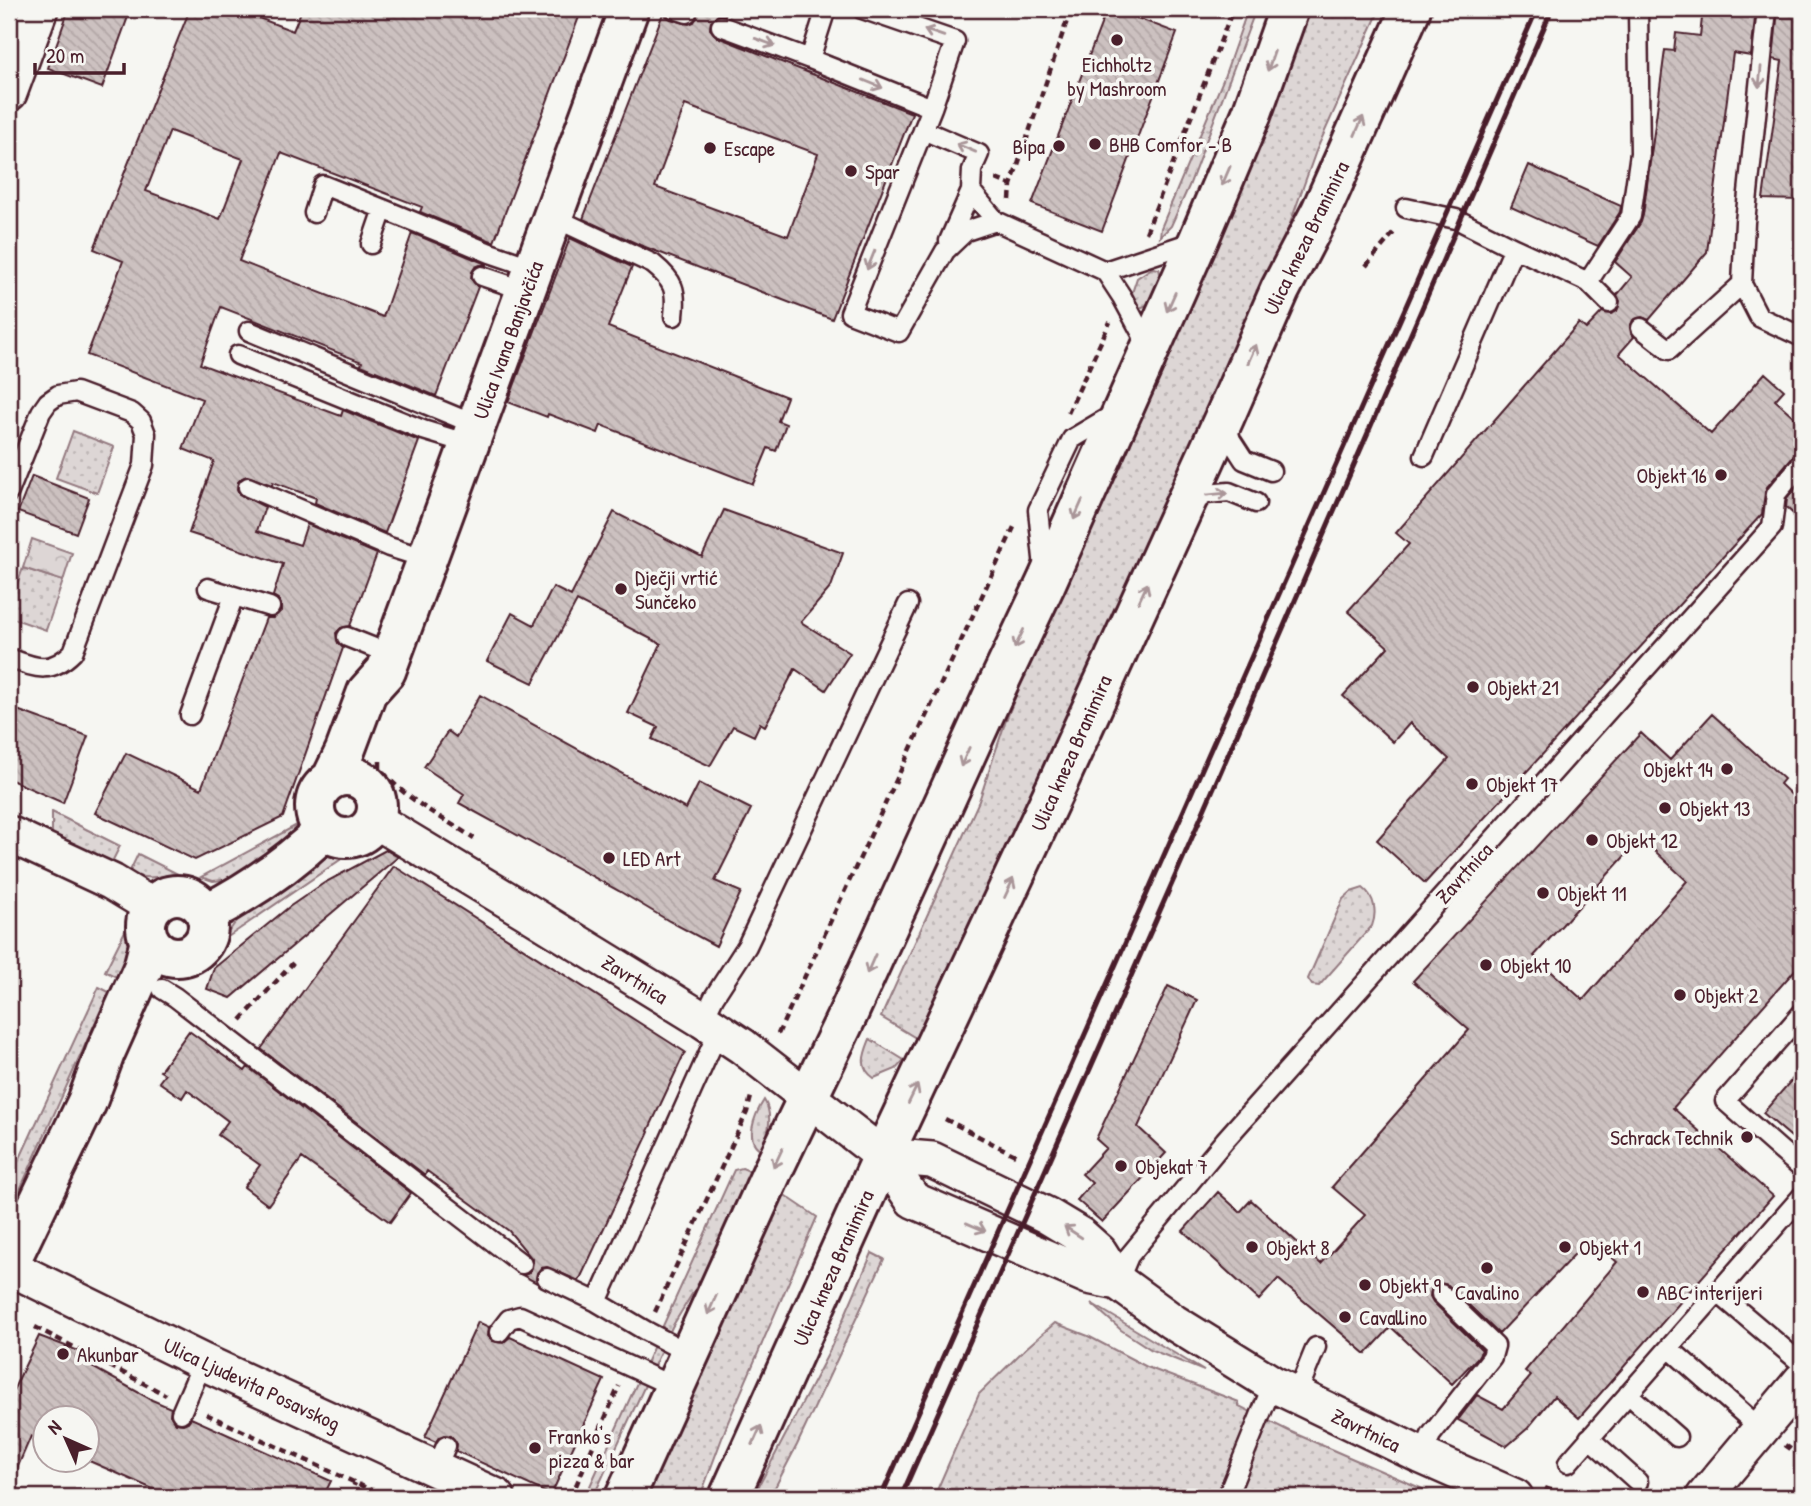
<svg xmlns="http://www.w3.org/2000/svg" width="1811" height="1506" font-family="'Patrick Hand',sans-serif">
	<defs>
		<pattern id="grass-dots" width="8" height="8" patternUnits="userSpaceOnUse" patternTransform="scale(1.75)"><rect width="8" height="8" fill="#ddd6d5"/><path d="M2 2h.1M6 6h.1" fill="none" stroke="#bfb7b7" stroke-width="1.8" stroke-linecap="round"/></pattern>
		<pattern id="park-crowns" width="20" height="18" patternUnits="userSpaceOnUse" patternTransform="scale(1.75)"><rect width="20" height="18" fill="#ddd6d5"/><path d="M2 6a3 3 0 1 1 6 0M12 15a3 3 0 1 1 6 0" fill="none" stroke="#bfb7b7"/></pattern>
		<pattern id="building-back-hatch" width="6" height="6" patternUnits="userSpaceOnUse" patternTransform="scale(1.75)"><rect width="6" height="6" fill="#ccc1c0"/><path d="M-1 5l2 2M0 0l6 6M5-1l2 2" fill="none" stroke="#b1a5a5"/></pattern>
	</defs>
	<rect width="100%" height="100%" fill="#f6f6f2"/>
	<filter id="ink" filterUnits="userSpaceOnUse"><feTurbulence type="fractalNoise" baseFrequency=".0143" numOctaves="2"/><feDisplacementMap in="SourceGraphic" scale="14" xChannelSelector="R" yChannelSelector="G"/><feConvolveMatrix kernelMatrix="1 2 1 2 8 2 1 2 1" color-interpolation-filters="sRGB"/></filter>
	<g filter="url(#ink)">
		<!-- grass -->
		<path fill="url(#grass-dots)" stroke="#947a80" stroke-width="2" d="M1248 9H1256L1189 186 1171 226 1160 237 1161 228 1223 80Z
			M1307 9H1380L1316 151 1287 232 921 1041 881 1017 979 801 1005 723 1037 643Z
			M1152 268 1159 269 1161 277 1147 305 1140 308 1132 293 1137 278Z
			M73 431 114 447 97 493 56 478Z
			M23 568 63 581 46 630 9 617V607Z
			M52 812 120 846 111 864 52 836Z
			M297 825 288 839 232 879 213 881 201 877Z
			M344 852 350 853 222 941 235 923 246 913 306 870 330 855Z
			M138 854 178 874C158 876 149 881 129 873Z
			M1363 888C1375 897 1377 913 1372 926L1319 986 1312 985 1308 979 1343 899 1351 892Z
			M126 929C131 947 129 963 124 981L105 971Z
			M99 987 109 992 9 1214V1182Z
			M870 1039 904 1060 896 1069 874 1078C858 1067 864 1054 870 1039Z
			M764 1100C774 1115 767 1135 764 1151 742 1143 755 1114 764 1100Z
			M742 1168 747 1170 754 1176 706 1271 672 1327 596 1491 591 1497H585L734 1170Z
			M783 1194 817 1217 728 1422 700 1497H647Z
			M872 1253 884 1259 797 1445 770 1497H753L828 1354Z
			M1091 1303 1204 1371 1152 1350 1121 1330Z
			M1055 1323 1088 1336 1147 1367 1239 1402V1406L1289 1431 1441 1497H934L979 1394 1025 1349Z"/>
		<!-- park -->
		<path fill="url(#park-crowns)" stroke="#947a80" stroke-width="2" d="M32 539 72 553 63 581 23 568Z"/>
		<!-- building -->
		<path fill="url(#building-back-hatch)" stroke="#4a1f2b" stroke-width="2" fill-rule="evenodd" d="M69 9H115L129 14 102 88 48 68Z
			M190 9H235L293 31 302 9H582L494 242 420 212 422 207 281 153 239 261 383 317 412 233 486 264V265H480L475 267 472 272 471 279 478 287 436 396 361 365 362 362 221 307 200 364 341 416 343 410 419 441 385 533 315 503 316 498 273 482 272 485 247 476 242 478 238 482 237 489 239 494 265 507 257 531 300 545 307 524 377 554 350 626 341 628 336 633 338 643 343 648 283 817 195 860 95 813 126 753 201 789 266 618H273L281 611V604L278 599 273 596 283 564 189 533 214 461 183 449 202 399 87 355 123 261 94 249ZM170 131 243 159 220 219 146 191Z
			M697 9H727L725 15H718L711 21 710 29 717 37 912 113 832 319 640 245 583 219 664 11 666 16 671 19 689 24 694 22 697 17ZM685 105 818 154 788 236 655 187Z
			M1107 9H1114L1177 33 1102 231 1032 204Z
			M1703 9H1756L1751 56 1733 53 1707 252 1649 320 1642 317 1633 320 1630 327 1631 333 1634 337 1619 354 1711 434 1765 373 1784 390 1775 400 1802 424V452L1793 456 1767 487 1765 493 1762 514 1425 883 1377 840 1449 759 1410 723 1393 742 1343 696 1388 647 1348 611 1409 544 1396 533 1579 323 1586 329 1602 312 1611 314 1617 311 1620 301 1617 295 1632 277 1615 262 1641 222 1643 215 1665 50 1674 51 1676 33 1700 36Z
			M1778 9H1802V200L1763 199 1782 61 1773 59Z
			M1529 165 1621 206 1620 212 1598 246 1511 207Z
			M570 238 632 267 608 327 787 397 778 421 786 424 776 451 768 448 753 484 601 425 598 433 548 414 547 417 508 402Z
			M32 476 89 498 76 533 18 512Z
			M1802 480V522L1786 507 1787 499Z
			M724 510 843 553 831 587 801 622 850 653 826 690 795 669 765 726 760 723 754 736 733 726 710 766 652 739 658 727 628 713 661 644 577 601 533 683 487 661 512 613 534 625 553 587 571 596 614 512 702 557Z
			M480 695 686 809 699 783 751 809 715 881 741 892 716 946 669 921 619 891 459 803 464 794 424 767 448 731 456 737Z
			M9 707 88 736 63 803 9 779Z
			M1712 714 1784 779 1780 784 1802 805V962L1673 1108 1773 1196 1579 1418 1554 1396 1528 1428 1507 1446 1458 1420 1477 1395 1503 1409 1531 1376 1525 1371 1617 1262 1590 1238 1499 1334 1448 1285 1439 1283 1432 1287 1430 1296 1433 1302 1482 1350 1477 1358 1452 1384 1391 1327 1366 1354 1278 1279 1259 1300 1183 1231 1218 1192 1240 1212 1251 1200 1321 1264 1365 1215 1332 1187 1469 1030 1413 981 1641 733 1670 760ZM1641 838 1687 881 1583 1000 1534 956Z
			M386 850 398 857 231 998 207 989 214 968 289 907 324 883Z
			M394 866 685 1052 648 1131 649 1132 579 1281 547 1267 541 1268 537 1273 536 1278 537 1283 522 1275 527 1274 531 1270 533 1260 509 1231 427 1171 425 1175 261 1049Z
			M1168 986 1197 1000 1138 1127 1166 1153 1102 1222 1077 1200 1092 1183 1082 1174 1106 1148 1096 1139Z
			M189 1031 245 1071 248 1067 411 1193 390 1222 302 1158 268 1205 244 1187 260 1165 218 1135 228 1121 187 1090 182 1098 159 1082 165 1074 160 1071Z
			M1802 1068V1146L1763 1113Z
			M478 1322 489 1327 488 1336 493 1341 503 1343 510 1337 604 1380 551 1495 456 1451 457 1444 451 1436 444 1435 439 1437 436 1442 425 1437Z
			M39 1336 79 1351 76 1358 152 1400 171 1408 170 1415 176 1423 183 1424 188 1422 191 1418 331 1481 323 1497H171L87 1460 88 1418H46V1443L31 1436 9 1487V1399Z"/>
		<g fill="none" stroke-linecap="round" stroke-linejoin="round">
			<defs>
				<path id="lane" d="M675 9 687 13
					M862 9 955 41 932 108
					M1767 9 1745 222 1742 284 1759 317 1802 337
					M721 26 810 59 932 108 850 313 899 332 945 251 966 231 996 221
					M810 59 826 9
					M923 130 979 154 972 170 971 191 996 221 1105 271
					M1406 208 1456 219 1514 248
					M314 213 323 185 383 209
					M553 217 653 264C674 281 677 290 674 316
					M949 241 971 191
					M371 244 383 209 490 253 534 268
					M482 276 526 291
					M1588 282 1631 216 1640 153 1638 9
					M1641 328 1669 350 1742 284
					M249 331 476 425
					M1150 349 1122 297 1105 271 1195 241
					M238 355 423 430 469 444
					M1226 423 1231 440 1244 460 1271 471
					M1424 456 1514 248 1588 282 1609 303
					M248 487 389 547 427 559
					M9 492 41 412 48 402 58 395 76 392 132 413 141 421 146 434 144 465 73 652C50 675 36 668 9 658
					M1192 504 1206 494 1229 492 1256 503
					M1044 568 1038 510 1072 439 1114 414
					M208 588 270 607
					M347 637 392 655
					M190 715 234 596
					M162 989 175 997 522 1264
					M1802 1013 1725 1101 1802 1169
					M703 1020 714 997 747 946 908 604
					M547 1278 597 1302 719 1030
					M1118 1282 1129 1256 1225 1140 1772 527 1776 494 1802 463
					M1717 1292 1802 1364
					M597 1302 646 1331 690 1354
					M499 1332 509 1319 520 1316 674 1387
					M1669 1348 1761 1429
					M1628 1394 1677 1437
					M1296 1396 1316 1347
					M181 1413 203 1362
					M1589 1438 1638 1482
					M1422 1456 1431 1435 1492 1357 1495 1346 1441 1294
					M1568 1463 1802 1196
					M436 1469 446 1446
					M1227 1497 1273 1384"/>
				<path id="street" d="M9 93 40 9
					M375 820 524 910 703 1020 742 1046 883 1156 913 1200 1088 1276 1118 1282
					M9 834 112 882 153 907
					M883 1156 932 1160 1046 1215 1081 1236 1099 1252 1118 1282 1173 1322 1273 1384 1422 1456 1515 1497
					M9 1267 203 1362 497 1497
					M1704 1497 1802 1380"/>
				<path id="secondary" d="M315 807a31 31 0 1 1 62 0a31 31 0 1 1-62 0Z
					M332 778 345 751 367 692 386 671 629 9
					M146 926a31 31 0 1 1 62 0a31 31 0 1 1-62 0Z
					M207 913C250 891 289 864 325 830
					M9 1264 87 1102 105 1053 143 968 150 941
					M625 1497 772 1172 849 1012 993 695 1046 583 1199 239 1252 113 1289 9
					M729 1497 883 1156 1056 787 1225 416 1280 290 1321 211 1411 9"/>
			</defs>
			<!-- lane casing -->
			<use href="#lane" stroke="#4a1f2b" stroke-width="23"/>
			<!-- street casing -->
			<use href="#street" stroke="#4a1f2b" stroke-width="40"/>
			<!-- secondary casing -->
			<use href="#secondary" stroke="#4a1f2b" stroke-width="44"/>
			<!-- path -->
			<path stroke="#4a1f2b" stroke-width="4.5" stroke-dasharray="7 5" stroke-linecap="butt" d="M1206 9 1230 18
				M996 179 1011 185
				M1010 200 1011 185 1071 9
				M1146 233 1233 9
				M1366 266 1396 230
				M1068 413 1110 322
				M380 761V768C404 799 441 817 474 838
				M241 1020 293 963
				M778 1034 1015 525
				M945 1119 1017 1156
				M655 1312 747 1112 752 1093
				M35 1327 166 1395
				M206 1414 386 1497
				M1785 1445 1802 1457
				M1545 1488 1567 1497
				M349 1497 355 1483
				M571 1497 619 1386"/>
			<!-- lane -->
			<use href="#lane" stroke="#f6f6f2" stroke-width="18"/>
			<!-- street -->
			<use href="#street" stroke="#f6f6f2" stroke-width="35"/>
			<!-- secondary -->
			<use href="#secondary" stroke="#f6f6f2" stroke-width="38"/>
			<!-- rail -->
			<path stroke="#4a1f2b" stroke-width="5" d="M881 1497 1537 9
				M901 1497 1181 863 1552 9"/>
		</g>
		<!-- one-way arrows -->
		<defs><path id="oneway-shaft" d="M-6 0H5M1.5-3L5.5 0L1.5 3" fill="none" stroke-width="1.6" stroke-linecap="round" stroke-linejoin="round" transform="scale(1.75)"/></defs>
		<g stroke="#a99598">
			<use href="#oneway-shaft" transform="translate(934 33) rotate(-161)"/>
			<use href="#oneway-shaft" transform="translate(765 42) rotate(20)"/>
			<use href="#oneway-shaft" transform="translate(1271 61) rotate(109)"/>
			<use href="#oneway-shaft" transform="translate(1760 77) rotate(96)"/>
			<use href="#oneway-shaft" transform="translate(873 84) rotate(22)"/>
			<use href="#oneway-shaft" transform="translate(1359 126) rotate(-66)"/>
			<use href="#oneway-shaft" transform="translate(966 148) rotate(-157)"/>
			<use href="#oneway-shaft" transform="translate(1226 176) rotate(113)"/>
			<use href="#oneway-shaft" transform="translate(871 260) rotate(112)"/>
			<use href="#oneway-shaft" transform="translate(1171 302) rotate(114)"/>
			<use href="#oneway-shaft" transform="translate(1252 354) rotate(-66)"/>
			<use href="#oneway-shaft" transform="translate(1217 494) rotate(-6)"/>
			<use href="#oneway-shaft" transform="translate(1078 510) rotate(114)"/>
			<use href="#oneway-shaft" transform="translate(1143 593) rotate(-65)"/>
			<use href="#oneway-shaft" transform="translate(1019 639) rotate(116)"/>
			<use href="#oneway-shaft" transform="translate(965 757) rotate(114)"/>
			<use href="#oneway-shaft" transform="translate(1009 888) rotate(-65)"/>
			<use href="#oneway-shaft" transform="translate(871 964) rotate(114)"/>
			<use href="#oneway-shaft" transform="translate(913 1094) rotate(-64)"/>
			<use href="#oneway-shaft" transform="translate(778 1158) rotate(115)"/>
			<use href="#oneway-shaft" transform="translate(976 1227) rotate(23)"/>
			<use href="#oneway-shaft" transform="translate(1073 1232) rotate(-147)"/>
			<use href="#oneway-shaft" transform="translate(712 1305) rotate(114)"/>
			<use href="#oneway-shaft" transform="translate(757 1435) rotate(-66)"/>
		</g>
	</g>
	<!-- markers -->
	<g fill="#4a1f2b" stroke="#f6f6f2" stroke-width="2.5">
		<circle cx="1117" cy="40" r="7"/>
		<circle cx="1095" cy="144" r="7"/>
		<circle cx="1059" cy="146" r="7"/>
		<circle cx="710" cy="148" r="7"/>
		<circle cx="851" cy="171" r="7"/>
		<circle cx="1721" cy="475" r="7"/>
		<circle cx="621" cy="589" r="7"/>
		<circle cx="1473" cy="687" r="7"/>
		<circle cx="1727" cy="769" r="7"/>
		<circle cx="1472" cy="784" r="7"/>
		<circle cx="1665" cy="808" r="7"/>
		<circle cx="1592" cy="840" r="7"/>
		<circle cx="609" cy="858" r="7"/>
		<circle cx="1543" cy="893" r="7"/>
		<circle cx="1486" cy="965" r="7"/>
		<circle cx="1680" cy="995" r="7"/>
		<circle cx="1747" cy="1137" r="7"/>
		<circle cx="1121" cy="1166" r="7"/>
		<circle cx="1252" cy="1247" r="7"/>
		<circle cx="1565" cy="1247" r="7"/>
		<circle cx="1487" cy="1268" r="7"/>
		<circle cx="1365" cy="1285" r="7"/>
		<circle cx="1643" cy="1292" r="7"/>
		<circle cx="1345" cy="1317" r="7"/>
		<circle cx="63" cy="1354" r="7"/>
		<circle cx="535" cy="1448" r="7"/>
	</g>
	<g text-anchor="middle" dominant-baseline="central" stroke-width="7" stroke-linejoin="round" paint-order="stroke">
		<!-- poi labels -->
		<g font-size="21" fill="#4a1f2b" stroke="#f6f6f2" text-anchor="start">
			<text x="1117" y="64" text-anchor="middle">Eichholtz<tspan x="1117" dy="24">by Mashroom</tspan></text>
			<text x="1109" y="144">BHB Comfor - B</text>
			<text x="1045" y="146" text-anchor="end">Bipa</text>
			<text x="724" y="148">Escape</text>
			<text x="865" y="171">Spar</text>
			<text x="1707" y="475" text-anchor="end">Objekt 16</text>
			<text x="635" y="577">Dječji vrtić<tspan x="635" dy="24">Sunčeko</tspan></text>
			<text x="1487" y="687">Objekt 21</text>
			<text x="1713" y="769" text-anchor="end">Objekt 14</text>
			<text x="1486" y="784">Objekt 17</text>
			<text x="1679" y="808">Objekt 13</text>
			<text x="1606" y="840">Objekt 12</text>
			<text x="623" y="858">LED Art</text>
			<text x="1557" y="893">Objekt 11</text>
			<text x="1500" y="965">Objekt 10</text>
			<text x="1694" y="995">Objekt 2</text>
			<text x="1733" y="1137" text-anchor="end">Schrack Technik</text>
			<text x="1135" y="1166">Objekat 7</text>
			<text x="1266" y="1247">Objekt 8</text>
			<text x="1579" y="1247">Objekt 1</text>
			<text x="1379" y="1285">Objekt 9</text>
			<text x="1487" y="1292" text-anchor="middle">Cavalino</text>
			<text x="1657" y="1292">ABC interijeri</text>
			<text x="1359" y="1317">Cavallino</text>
			<text x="77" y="1354">Akunbar</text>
			<text x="549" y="1436">Franko's<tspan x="549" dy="24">pizza &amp; bar</tspan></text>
		</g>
		<!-- street labels -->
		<g font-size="21" fill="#4a1f2b" stroke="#f6f6f2">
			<text transform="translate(1306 238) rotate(-64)">Ulica kneza Branimira</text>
			<text transform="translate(508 340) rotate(-70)">Ulica Ivana Banjavčića</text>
			<text transform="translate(1071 753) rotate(-66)">Ulica kneza Branimira</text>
			<text transform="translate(1464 873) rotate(-48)">Zavrtnica</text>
			<text transform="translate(635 979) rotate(32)">Zavrtnica</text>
			<text transform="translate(833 1268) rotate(-66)">Ulica kneza Branimira</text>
			<text transform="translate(252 1384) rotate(25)">Ulica Ljudevita Posavskog</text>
			<text transform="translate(1366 1430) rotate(26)">Zavrtnica</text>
		</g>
	</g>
	<!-- margin -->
	<rect width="1811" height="1506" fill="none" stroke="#f6f6f2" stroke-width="35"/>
	<rect x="18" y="18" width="1776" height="1471" fill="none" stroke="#4a1f2b" stroke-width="2.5" filter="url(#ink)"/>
	<!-- north arrow -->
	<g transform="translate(66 1439) rotate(315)"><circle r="33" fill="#f6f6f2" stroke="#b1a0a2" stroke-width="2"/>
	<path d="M0-5L12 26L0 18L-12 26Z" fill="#4a1f2b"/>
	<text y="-10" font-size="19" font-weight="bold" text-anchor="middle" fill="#4a1f2b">N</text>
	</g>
	<!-- scale -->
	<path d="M35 63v10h89v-10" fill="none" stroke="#4a1f2b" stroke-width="3.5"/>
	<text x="46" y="63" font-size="21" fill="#4a1f2b" stroke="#f6f6f2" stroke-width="5" paint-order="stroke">20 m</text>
</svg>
